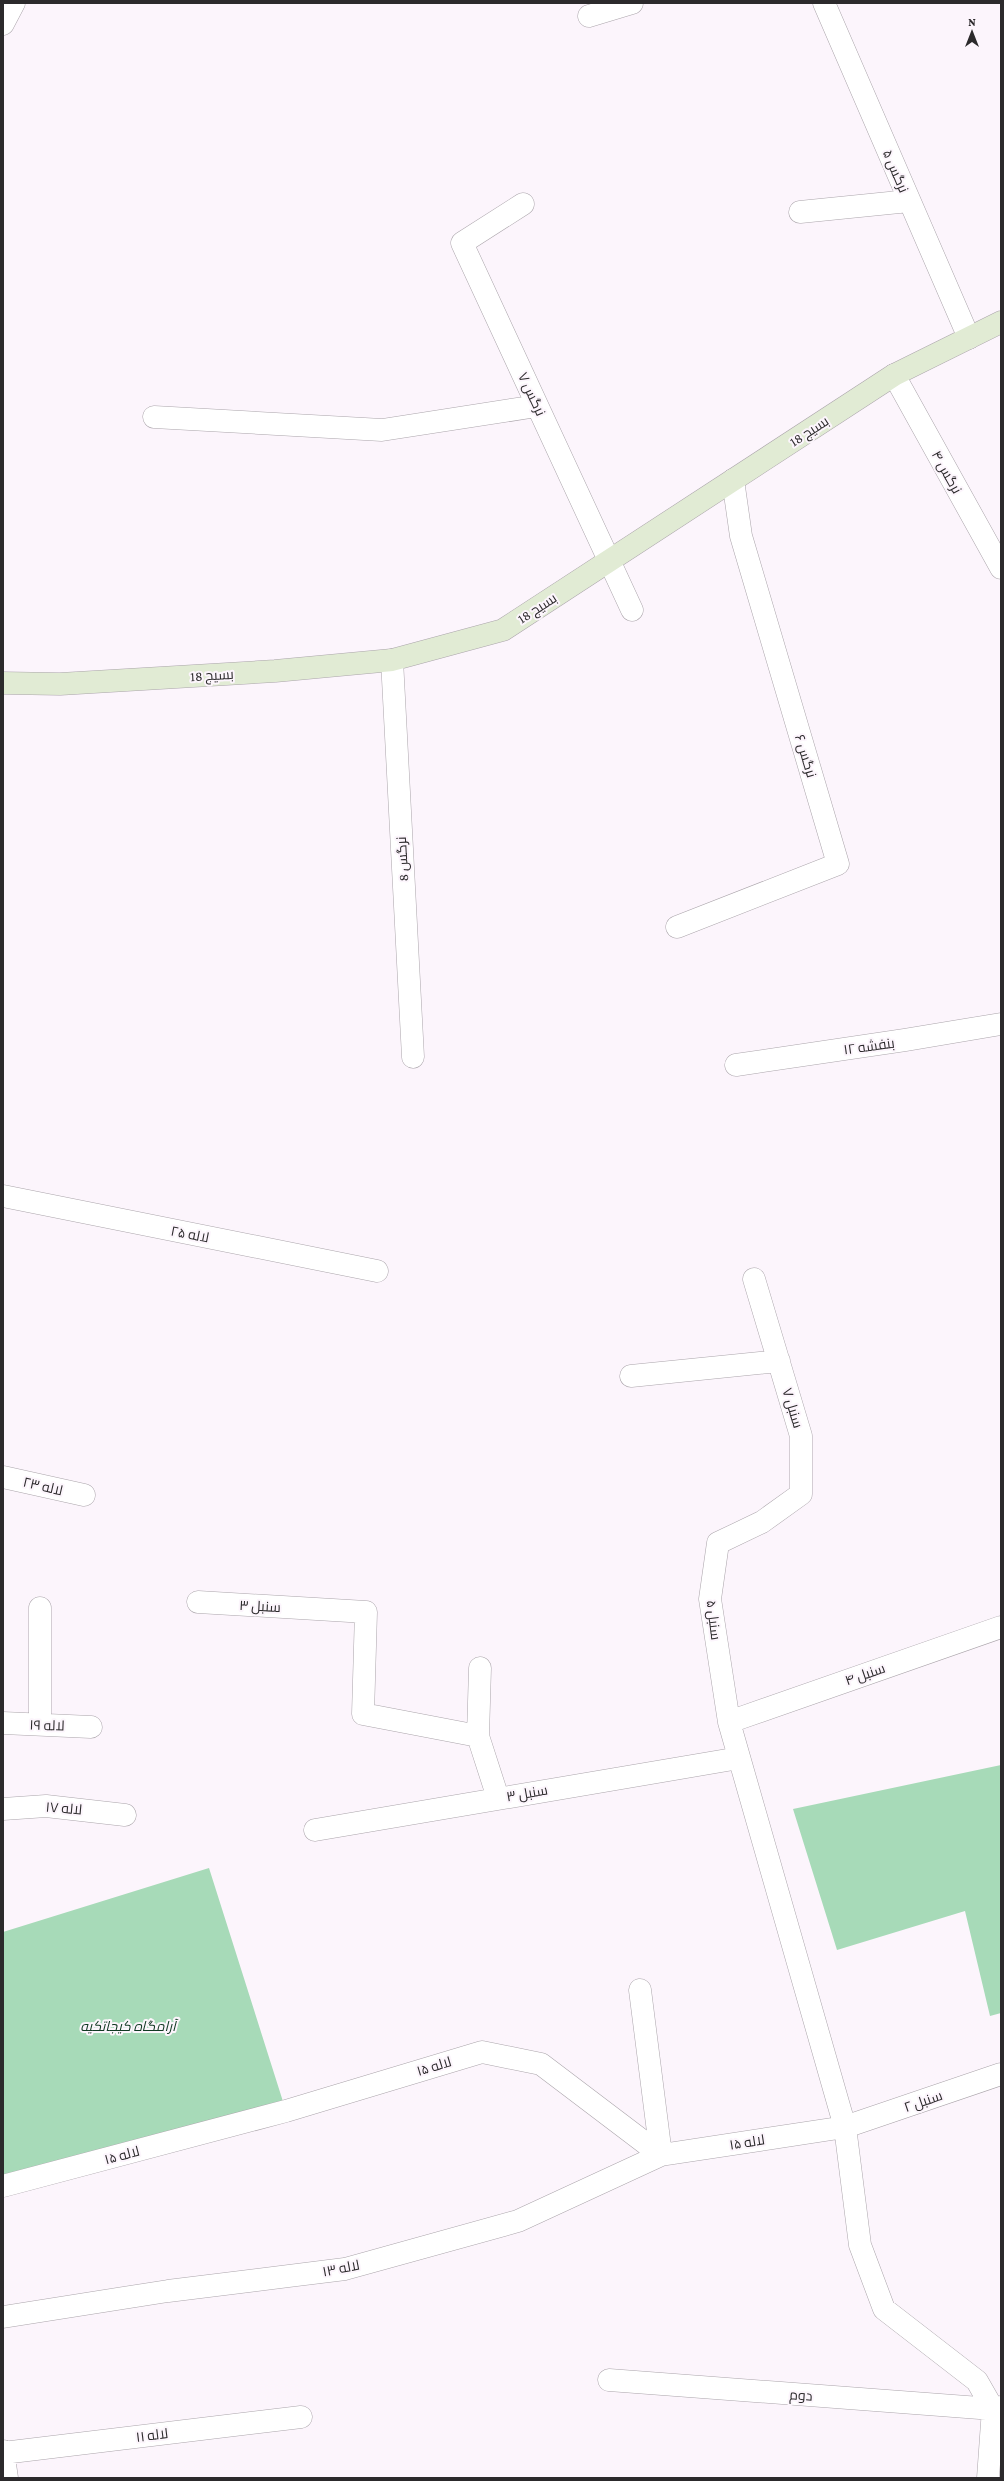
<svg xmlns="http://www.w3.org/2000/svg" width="1004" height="2481" font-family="'Crimson Pro',Cairo,serif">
	<rect width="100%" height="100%" fill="#fcf5fc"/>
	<!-- green -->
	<path fill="#a7dab8" d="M1001 1765V2013L990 2016 965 1911 837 1950 793 1809Z
		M209 1868 286 2111 3 2193V1932Z"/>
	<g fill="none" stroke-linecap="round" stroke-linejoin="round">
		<defs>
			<path id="street" d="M824 3 969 338
				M589 16 632 3
				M3 24 14 3
				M523 204 462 243 632 610
				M800 212 909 201
				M894 375 1001 568
				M154 417 382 430 537 406
				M392 660 413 1057
				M677 927 838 864 741 536 733 480
				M736 1065 905 1040 1001 1024
				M3 1196 377 1271
				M754 1279 801 1436V1494L762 1522 718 1543 710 1599 729 1722 845 2127 860 2245 884 2309 977 2381 993 2409
				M631 1376 779 1361
				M3 1477 84 1495
				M198 1602 366 1612 363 1714 478 1736
				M40 1608V1724
				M480 1668 478 1736 498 1798
				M729 1722 1001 1627
				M3 1723 91 1727
				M3 1809 46 1806 125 1815
				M315 1830 739 1758
				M3 2186 286 2111 482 2052 541 2064 661 2155 845 2127 1001 2074
				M3 2317 168 2291 345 2269 518 2221 661 2155 640 1990
				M609 2380 993 2409 1001 2407
				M3 2451 7 2478
				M3 2453 301 2417
				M988 2478 993 2409"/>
			<path id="secondary" d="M3 683 60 684 275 671 392 660 503 630 894 375 1001 322"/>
		</defs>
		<!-- street casing -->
		<use href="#street" stroke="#aba5ab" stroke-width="23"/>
		<!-- secondary casing -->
		<use href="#secondary" stroke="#aba5ab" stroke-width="23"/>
		<!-- street -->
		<use href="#street" stroke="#fff" stroke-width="22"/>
		<!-- secondary -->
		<use href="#secondary" stroke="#e1ebd4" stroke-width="22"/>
	</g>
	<g text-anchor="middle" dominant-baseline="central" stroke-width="4" stroke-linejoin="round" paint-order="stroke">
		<!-- street labels -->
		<g font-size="14" fill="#2c2a2c" stroke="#fcf5fc">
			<text transform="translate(896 171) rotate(67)">نرگس ۵</text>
			<text transform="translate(532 394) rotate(65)">نرگس ۷</text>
			<text transform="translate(809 431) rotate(-33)">بسیج 18</text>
			<text transform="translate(947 472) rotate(61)">نرگس ۴</text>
			<text transform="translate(537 608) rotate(-33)">بسیج 18</text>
			<text transform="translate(212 675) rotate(-3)">بسیج 18</text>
			<text transform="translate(806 756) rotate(73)">نرگس ۶</text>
			<text transform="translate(402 859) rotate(-93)">نرگس 8</text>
			<text transform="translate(869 1046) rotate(-8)">بنفشه ۱۲</text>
			<text transform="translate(190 1234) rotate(11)">لاله ۲۵</text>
			<text transform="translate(793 1408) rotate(73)">سنبل ۷</text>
			<text transform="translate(43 1486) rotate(13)">لاله ۲۳</text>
			<text transform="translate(260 1606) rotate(3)">سنبل ۳</text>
			<text transform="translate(714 1620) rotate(83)">سنبل ۵</text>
			<text transform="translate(865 1674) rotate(-19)">سنبل ۴</text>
			<text transform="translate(47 1725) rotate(2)">لاله ۱۹</text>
			<text transform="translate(527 1793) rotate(-10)">سنبل ۳</text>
			<text transform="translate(64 1808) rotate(5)">لاله ۱۷</text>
			<text transform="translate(434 2066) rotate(-17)">لاله ۱۵</text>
			<text transform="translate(923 2101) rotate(-19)">سنبل ۲</text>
			<text transform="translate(747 2142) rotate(-9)">لاله ۱۵</text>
			<text transform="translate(122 2155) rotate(-15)">لاله ۱۵</text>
			<text transform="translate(341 2268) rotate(-11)">لاله ۱۳</text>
			<text transform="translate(801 2395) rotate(4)">دوم</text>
			<text transform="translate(152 2435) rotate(-7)">لاله ۱۱</text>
		</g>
		<!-- park labels -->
		<g font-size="14" font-style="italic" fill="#0f3821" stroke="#fcf5fc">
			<text x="128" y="2026">آرامگاه کیجاتکیه</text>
		</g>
	</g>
	<!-- border -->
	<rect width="1004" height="2481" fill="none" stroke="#2c2a2c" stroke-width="8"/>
	<!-- north arrow -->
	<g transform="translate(972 32)" stroke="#fcf5fc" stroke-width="3" paint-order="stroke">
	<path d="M0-3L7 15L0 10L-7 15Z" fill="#2c2a2c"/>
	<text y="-6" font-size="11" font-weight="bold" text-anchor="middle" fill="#2c2a2c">N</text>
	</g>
</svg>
